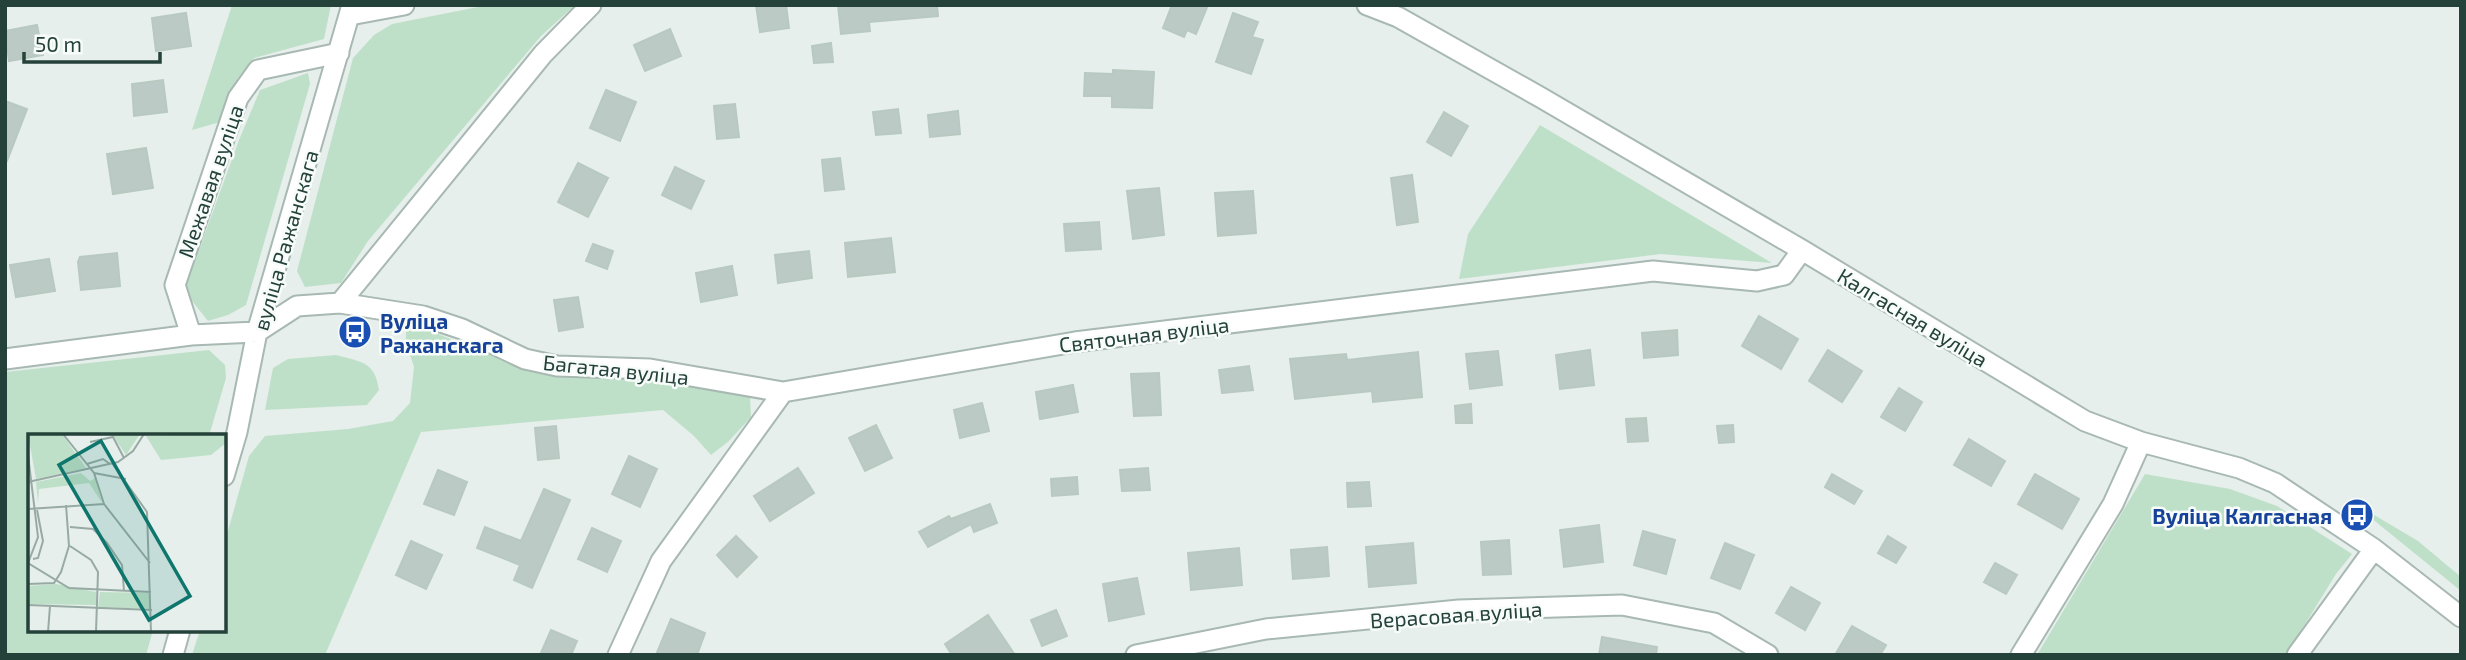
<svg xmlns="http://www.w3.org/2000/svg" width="2466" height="660" font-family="'Exo 2',sans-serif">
	<rect width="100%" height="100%" fill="#e6efeb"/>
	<!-- green -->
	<path fill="#bfe0c8" d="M232 5H331L324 39 254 58 238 78 220 122 192 130Z
		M488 5H575L541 36 368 241 341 283 305 287 297 271 353 58 374 35 392 24Z
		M308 73 310 84 246 305 228 315 208 321 184 291 239 140 260 90Z
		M1540 125 1772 263 1661 254 1459 279 1468 234Z
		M406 326 426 329 529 371 662 378 750 396 751 417 729 441 711 455 694 436 663 410 421 432 325 655H192L200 630H224V545L249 456 265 436 348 429 393 421 410 403 414 367 406 342Z
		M209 350 225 365 226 378 209 436H30V630H153L146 655H5V372Z
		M336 355C361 362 375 361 379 390L367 405 265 410 273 368 288 359Z
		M2145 474 2230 489 2277 506 2352 554 2336 574 2286 655H2037Z
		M2349 500 2418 541 2461 577V591Z"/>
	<!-- building -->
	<path fill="#bbcac4" stroke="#b8c9c2" stroke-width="2" d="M756 5H786L789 28 760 32Z
		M838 5H937L938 16 869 22 870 31 841 34Z
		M1172 5H1208L1196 34 1187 30 1184 37 1163 28Z
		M186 13 191 46 156 51 152 18Z
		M1233 13 1258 22 1252 37 1263 40 1251 74 1216 62Z
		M37 25 43 55 9 61 5 31Z
		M670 29 681 56 645 71 634 45Z
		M831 43 833 62 814 63 812 46Z
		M1113 70 1154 72 1152 108 1112 107V96H1084L1085 73 1113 74Z
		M163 80 167 112 134 116 132 84Z
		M606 90 636 102 620 141 590 128Z
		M5 101 27 109 7 161H5Z
		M735 104 739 137 717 139 714 106Z
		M898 109 901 133 876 135 873 112Z
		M958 111 960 134 930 137 928 115Z
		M1444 112 1468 126 1451 156 1427 142Z
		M146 148 153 188 113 194 107 154Z
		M840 158 844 189 825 191 822 160Z
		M578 163 608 178 588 217 558 202Z
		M675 167 704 181 691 209 662 195Z
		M1412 175 1418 222 1397 225 1391 178Z
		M1159 188 1164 235 1133 239 1127 191Z
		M1253 191 1256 233 1218 236 1215 193Z
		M1099 222 1101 249 1066 251 1064 224Z
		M891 238 895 272 848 277 845 243Z
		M593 244 613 251 607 269 586 261Z
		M809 251 812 278 778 283 775 255Z
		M117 253 120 286 81 290 78 262 80 257Z
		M49 259 55 291 16 297 10 265Z
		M732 266 737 295 701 302 696 273Z
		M578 297 583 327 559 331 554 300Z
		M1759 316 1798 339 1781 369 1742 346Z
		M1677 330 1678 355 1644 358 1642 333Z
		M1590 350 1594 385 1560 389 1556 355Z
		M1828 350 1862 371 1842 402 1809 381Z
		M1498 351 1502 385 1470 389 1466 354Z
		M1418 352 1422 397 1373 402 1372 391 1295 399 1290 359 1346 354 1347 360Z
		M1249 366 1253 390 1222 393 1219 370Z
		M1159 373 1161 415 1134 416 1131 374Z
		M1073 385 1078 412 1040 419 1036 392Z
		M1899 388 1922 402 1905 431 1881 417Z
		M982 403 989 431 960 438 954 410Z
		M1471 404 1472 423H1456L1455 406Z
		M1646 418 1648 441 1628 442 1626 419Z
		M876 425 892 458 865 471 849 438Z
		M1733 425 1734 442 1719 443 1717 426Z
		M556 426 559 458 538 460 535 428Z
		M1969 439 2005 461 1991 486 1954 465Z
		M629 456 657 469 640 507 612 494Z
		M798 468 814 493 770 521 754 496Z
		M1148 468 1150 490 1122 491 1120 470Z
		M438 470 467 482 454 515 424 504Z
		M1832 474 1862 491 1854 504 1825 487Z
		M2035 474 2079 499 2062 529 2018 504Z
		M1077 477 1078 494 1052 496 1051 479Z
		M1369 482 1371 506 1348 507 1347 483Z
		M544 489 570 500 532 588 514 580 520 565 477 548 485 527 521 541Z
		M990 504 997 523 974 532 971 524 928 547 919 532 949 516 951 519Z
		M1599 525 1603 562 1564 567 1560 530Z
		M592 528 621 541 607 572 578 559Z
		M1643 531 1675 540 1666 574 1634 565Z
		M736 536 757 557 737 577 717 555Z
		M1888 536 1906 547 1896 563 1878 553Z
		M1509 540 1511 574 1483 575 1481 542Z
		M411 541 442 555 426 589 396 575Z
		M1413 543 1416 583 1369 587 1366 547Z
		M1725 543 1754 555 1740 589 1711 578Z
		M1327 547 1329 576 1293 579 1291 550Z
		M1239 548 1242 585 1191 590 1188 553Z
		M1995 563 2017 575 2006 594 1984 582Z
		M1137 578 1144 614 1109 621 1103 584Z
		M1791 587 1820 603 1805 630 1776 613Z
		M1056 610 1067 636 1042 646 1031 620Z
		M988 615 1015 655H952L945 644Z
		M671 619 705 633 697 655H656Z
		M1852 626 1886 645 1880 655H1835Z
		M551 630 577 641 571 655H540Z
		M1602 637 1657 647 1656 655H1599Z"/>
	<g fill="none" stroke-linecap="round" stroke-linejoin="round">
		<defs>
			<path id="minor" d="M1367 5 1398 17 1540 97 1802 250 2085 421 2141 442 2239 468 2275 483 2374 549 2461 617
				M350 15 404 5
				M340 303 543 54 591 5
				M191 335 175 285 238 98 258 70 339 53
				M5 359 191 335 257 332 297 306 340 303 423 316 462 329 525 359 557 366 650 369 783 392
				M224 476 237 432 257 332 352 5
				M173 655 180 630
				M618 655 661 561 783 392 1075 342 1653 271 1757 281 1784 275 1802 250
				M1136 655 1266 629 1459 610 1622 605 1714 623 1768 655
				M2021 655 2113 504 2141 442
				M2297 655 2374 549"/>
		</defs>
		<!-- minor casing -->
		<use href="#minor" stroke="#a8b8b2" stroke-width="23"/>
		<!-- minor -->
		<use href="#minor" stroke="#fff" stroke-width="19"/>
	</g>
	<!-- icons -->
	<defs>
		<symbol id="bus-disc" viewBox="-11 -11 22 22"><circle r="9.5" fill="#1a4fb4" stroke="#f7fbf9"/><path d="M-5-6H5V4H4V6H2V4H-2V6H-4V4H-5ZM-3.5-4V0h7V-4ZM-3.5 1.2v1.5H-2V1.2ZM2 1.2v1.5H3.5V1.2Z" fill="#fff"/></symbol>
	</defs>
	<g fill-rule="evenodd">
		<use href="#bus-disc" x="336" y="313" width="38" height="38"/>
		<use href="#bus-disc" x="2338" y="496" width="38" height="38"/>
	</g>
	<g text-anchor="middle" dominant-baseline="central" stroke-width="5" stroke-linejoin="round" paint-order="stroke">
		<!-- street labels -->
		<g font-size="21" fill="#24423a" stroke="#f7fbf9">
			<text transform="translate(210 181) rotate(-71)">Межавая вуліца</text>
			<text transform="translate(285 240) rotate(-74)">вуліца Ражанскага</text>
			<text transform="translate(1913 317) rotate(31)">Калгасная вуліца</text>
			<text transform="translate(1144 334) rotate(-7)">Святочная вуліца</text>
			<text transform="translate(616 369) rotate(6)">Багатая вуліца</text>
			<text transform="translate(1456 614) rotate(-4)">Верасовая вуліца</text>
		</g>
		<!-- transit labels -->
		<g font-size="21" font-weight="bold" fill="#164399" stroke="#f7fbf9" text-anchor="start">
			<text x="380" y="320">Вуліца<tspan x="380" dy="24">Ражанскага</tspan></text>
			<text x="2332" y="515" text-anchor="end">Вуліца Калгасная</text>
		</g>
	</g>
	<!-- overview -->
	<g transform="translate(28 434)">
		<rect width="198" height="198" fill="#e6efeb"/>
		<path d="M0 0H34L58 34 8 45ZM84 0H112L98 21ZM198 0V9L183 21 133 26 118 2ZM53 39 62 47 67 44 74 69 61 49 11 55 10 69 8 48ZM28 150 68 158V171L0 170V152ZM72 158 121 159 123 175 70 173Z" fill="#bfe0c8"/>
		<path fill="none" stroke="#98aaa4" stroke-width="2" d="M35 0 66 39 76 70M62 8 85 3 96 24M0 21 10 103 0 129 41 154 123 158M84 29 119 78 123 198M59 30 75 25 82 30M66 39 98 45M0 48 90 28 105 17 116 0M0 75 76 70 122 129M42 93 65 95 79 109 94 131 96 157M42 112 63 126 70 138 68 198M5 125 10 124 15 107 9 76M0 150 26 149 33 138 41 112 38 71M0 171 124 176M20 198 22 172"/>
		<path fill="#0f766e" fill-opacity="0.15" stroke="#0f766e" stroke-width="3.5" d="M73 7 162 162 121 186 31 31Z"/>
		<rect width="198" height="198" fill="none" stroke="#24423a" stroke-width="3.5"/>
	</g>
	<!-- border -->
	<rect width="2466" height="660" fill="none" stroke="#24423a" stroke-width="14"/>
	<!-- scale -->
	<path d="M24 52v10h136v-10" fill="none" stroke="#24423a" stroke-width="3.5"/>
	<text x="35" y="52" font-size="21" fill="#24423a" stroke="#f7fbf9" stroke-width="5" paint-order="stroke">50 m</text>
</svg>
